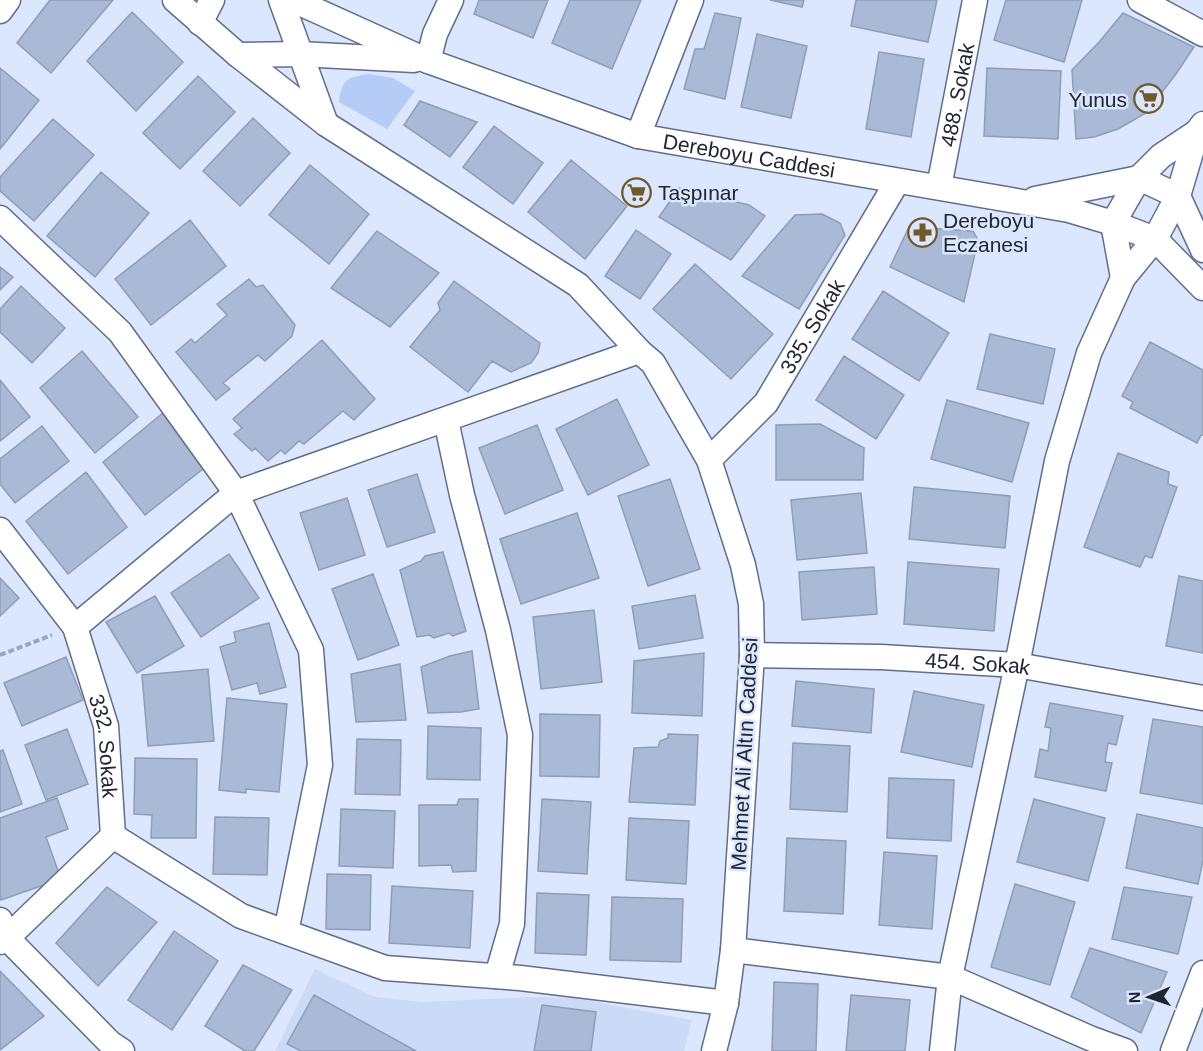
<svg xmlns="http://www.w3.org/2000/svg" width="1203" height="1051" font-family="Helvetica,sans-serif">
	<rect width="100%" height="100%" fill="#dae7ff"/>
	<!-- built -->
	<path fill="#cbdaf6" d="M315 969 375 997 423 1002 533 997 574 998 692 1020 684 1051H275Z"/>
	<!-- green -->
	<path fill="#b5ccf6" d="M369 74 393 78 415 91 387 129 339 102C341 79 348 77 369 74Z"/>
	<!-- building -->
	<path fill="#aab9d5" stroke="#8e9db8" stroke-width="1.5" d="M50 0H113L51 73 17 43Z
		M479 0H548L533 38 474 14Z
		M570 0H641L612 69 552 43Z
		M770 0H804L802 7Z
		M856 0H937L928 42 851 26Z
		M1006 0H1082L1064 62 994 40Z
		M132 12 183 62 136 111 87 61Z
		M715 13 741 18 725 99 684 89 695 49H704Z
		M1123 13 1194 47 1176 74 1146 113 1118 129 1094 137 1076 139 1072 70 1100 41Z
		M757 34 807 46 791 118 741 107Z
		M879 52 924 59 911 137 866 129Z
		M0 68 39 100 0 149Z
		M987 68 1061 71 1058 139 984 136Z
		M198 76 235 112 180 169 143 133Z
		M420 101 477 122 450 157 404 125Z
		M253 118 290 153 240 206 203 171Z
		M53 119 94 155 34 221 0 191V177Z
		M494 126 543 163 513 204 463 167Z
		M571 160 627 206 585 259 528 212Z
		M310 165 369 214 329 264 269 215Z
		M101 172 149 213 95 277 47 236Z
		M679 188 749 205 765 216 731 260 659 217Z
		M822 214 840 223 845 235 799 309 742 276 795 215Z
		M190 220 226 266 151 325 115 279Z
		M909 227 973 231 978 240 964 302 890 267Z
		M636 230 671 254 640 299 605 276Z
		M377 231 439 273 390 327 331 288Z
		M695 264 773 334 731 379 653 309Z
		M0 267 13 277 0 290Z
		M249 279 256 287 263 285 295 325 292 336 265 361 258 355 223 383 230 389 216 400 176 352 191 339 195 343 227 315 217 304Z
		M454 281 540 343 538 353 531 363 511 372 492 361 468 392 410 347 440 310 438 303Z
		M21 286 65 328 32 363 0 332V309Z
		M883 291 949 333 919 381 852 339Z
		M990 334 1055 349 1043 404 977 389Z
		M322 340 375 399 354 420 343 411 304 444 299 441 285 454 281 450 268 461 255 448 252 451 234 434 242 428 233 419Z
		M1150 342 1203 370V435H1201L1197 443 1130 408 1133 402 1122 396Z
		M82 351 138 417 95 453 40 388Z
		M844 356 904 395 876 439 816 400Z
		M0 380 30 417 0 441Z
		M617 399 649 465 588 495 556 429Z
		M947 400 1029 423 1012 482 931 459Z
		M163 413 204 468 145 515 103 462Z
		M820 424 864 448 863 480H776V425Z
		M537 425 563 490 505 514 479 448Z
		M42 426 69 461 15 503 0 484V459Z
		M1118 453 1169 472 1168 484 1177 487 1152 558 1145 556 1140 567 1084 547Z
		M86 472 127 527 68 574 26 521Z
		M417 474 435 532 387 547 368 490Z
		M670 479 700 569 648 586 618 496Z
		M914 487 1010 496 1005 548 909 539Z
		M861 493 867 553 797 560 791 500Z
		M347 498 365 555 319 570 300 513Z
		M577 513 599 578 521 604 500 539Z
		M443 552 466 631 453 636 449 633 434 638 429 635 417 637 400 570 421 561 425 556Z
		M229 554 259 598 201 637 171 593Z
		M908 562 999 569 994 631 904 624Z
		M874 567 877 614 802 620 799 572Z
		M373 574 399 645 358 660 332 589Z
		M1179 576 1203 581V653L1166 646Z
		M0 578 19 598 0 616Z
		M695 595 703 638 639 649 632 606Z
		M155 596 184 646 137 673 106 622Z
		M594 610 602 682 541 689 533 617Z
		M269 623 286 687 260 694 257 683 232 690 220 647 236 642 234 632Z
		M472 651 479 709 461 712 428 713 421 667 450 656Z
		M704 653 702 716 632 713 634 661Z
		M66 657 83 700 22 726 4 683Z
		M400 664 406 720 356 722 351 674Z
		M208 669 214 741 148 746 142 675Z
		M796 681 874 689 871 733 792 726Z
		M914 691 984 705 972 767 901 752Z
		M227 698 287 704 279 792 246 789V793L219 790Z
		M1050 703 1123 716 1116 745 1108 743 1105 762 1112 763 1106 791 1035 777 1040 749 1048 751 1051 728 1045 727Z
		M540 714 600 715 599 777 540 776Z
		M1153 719 1203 727V804L1140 793Z
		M428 726 481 728 480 780 427 779Z
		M67 729 88 784 46 800 25 745Z
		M668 734 698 735 695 805 629 802 634 748 658 747 660 741 668 738Z
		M357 739 401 740 400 795 355 794Z
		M793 743 850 746 847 812 790 809Z
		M3 750 22 804 0 812V751Z
		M135 758 197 759 196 838H151L152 815 134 814Z
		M889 778 954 780 951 841 887 838Z
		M57 798 68 829 46 837 61 879 1 900 0 896V818Z
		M459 799H478L476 871 453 872 451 865 419 866V805H457Z
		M542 799 591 802 587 874 538 871Z
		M1034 799 1105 818 1088 881 1017 862Z
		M341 809 395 811 393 868 339 866Z
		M1137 814 1203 828V860L1198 884 1126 868Z
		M215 817 269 818 267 875 213 874Z
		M629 818 689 821 686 884 626 880Z
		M787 838 846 841 843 914 784 911Z
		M884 852 937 856 932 929 879 925Z
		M327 874 371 875 370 930 326 929Z
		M1015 884 1075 902 1050 985 991 967Z
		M392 886 473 891 470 948 389 943Z
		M107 887 157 922 98 986 56 943Z
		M1124 887 1192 897 1178 954 1112 939Z
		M537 893 589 895 586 955 535 953Z
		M612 897 683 899 681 962 610 960Z
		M174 931 218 961 172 1030 128 1000Z
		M1090 948 1167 972 1141 1033 1071 997Z
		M243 965 292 990 254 1051H245L205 1026Z
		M0 971 44 1016 0 1050Z
		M774 982 818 984 816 1051H772Z
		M314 995 416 1051H301L287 1044Z
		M851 995 910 1000 905 1051H846Z
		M542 1005 596 1012 591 1051H534Z"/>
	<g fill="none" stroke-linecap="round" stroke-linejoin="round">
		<defs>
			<g id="minor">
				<path d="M175 0 238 55 326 124 578 285 639 351 653 363 709 460 743 565 751 604 752 655 733 950 726 1003 714 1051"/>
				<path d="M281 0 326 124"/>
				<path id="s1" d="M293 0 428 61 638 136 1069 210 1113 223 1155 239 1203 288"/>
				<path d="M1140 0 1203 34"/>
				<path d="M0 11 8 0"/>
				<path d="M200 23 212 0"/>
				<path d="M238 55 300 54 414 60"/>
				<path d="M428 61 435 34 451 0"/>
				<path d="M638 136 691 0"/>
				<path id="s2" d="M939 187 975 0"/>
				<path d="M1035 199 1139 178 1178 196 1203 250"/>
				<path d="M0 218 120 332 236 493 311 650 320 765 286 932"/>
				<path d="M1123 278 1113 223 1139 178 1161 156 1197 132"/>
				<path d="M446 420 462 495 498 630 520 735 512 924 497 976"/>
				<path id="s3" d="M709 460 766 403 897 182"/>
				<path id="s4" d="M0 530 75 627 106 726 113 836 7 938 0 942"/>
				<path d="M75 627 236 493 639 351"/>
				<path id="s5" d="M752 655 881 657 1017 665 1203 698"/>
				<path d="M113 836 241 916 385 968 520 978 726 1003"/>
				<path d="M0 920 7 938 110 1043 122 1051"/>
				<path d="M733 950 950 977 1092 1039 1125 1051"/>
				<path d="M942 1051 950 977 1017 665 1057 461 1089 353 1123 278 1155 239 1178 196 1197 132 1203 124"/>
				<path d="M1173 1051 1203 973"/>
			</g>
		</defs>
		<!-- minor casing -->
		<use href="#minor" stroke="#606e87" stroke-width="27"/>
		<!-- path -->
		<path stroke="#9ba6b9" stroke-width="4" stroke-dasharray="6 3" stroke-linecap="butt" d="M0 655 52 635"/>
		<!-- minor -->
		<use href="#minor" stroke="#fff" stroke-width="24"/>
	</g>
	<!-- icons -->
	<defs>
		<symbol id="supermarket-ring" viewBox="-11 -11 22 22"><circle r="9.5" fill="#dae7ff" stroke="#705828" stroke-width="1.5"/><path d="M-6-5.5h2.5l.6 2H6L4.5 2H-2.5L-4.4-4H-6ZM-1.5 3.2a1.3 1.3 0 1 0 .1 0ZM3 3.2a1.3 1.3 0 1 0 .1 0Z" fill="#705828"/></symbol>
		<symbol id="pharmacy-ring" viewBox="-11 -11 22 22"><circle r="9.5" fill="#dae7ff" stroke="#705828" stroke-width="1.5"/><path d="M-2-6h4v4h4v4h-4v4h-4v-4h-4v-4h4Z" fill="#705828"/></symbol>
	</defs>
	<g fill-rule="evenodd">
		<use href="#supermarket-ring" x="1132" y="82" width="33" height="33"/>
		<use href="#supermarket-ring" x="620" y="176" width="33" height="33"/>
		<use href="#pharmacy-ring" x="906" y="216" width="33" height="33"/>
	</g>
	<g text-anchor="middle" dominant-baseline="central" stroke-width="5" stroke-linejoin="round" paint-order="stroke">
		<!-- street labels -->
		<g font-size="21" fill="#202631" stroke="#dae7ff">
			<text stroke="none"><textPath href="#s2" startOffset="94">488. Sokak</textPath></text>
			<text stroke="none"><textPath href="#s1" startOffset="484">Dereboyu Caddesi</textPath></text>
			<text stroke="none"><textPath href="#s3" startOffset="170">335. Sokak</textPath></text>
			<text stroke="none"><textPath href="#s5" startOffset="226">454. Sokak</textPath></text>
			<text stroke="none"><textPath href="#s4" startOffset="246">332. Sokak</textPath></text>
			<text transform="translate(744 754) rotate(-87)">Mehmet Ali Altın Caddesi</text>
		</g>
		<!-- poi labels -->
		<g font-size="21" fill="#202631" stroke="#dae7ff" text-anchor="start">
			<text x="1127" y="99" text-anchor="end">Yunus</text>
			<text x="658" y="192">Taşpınar</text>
			<text x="943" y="220">Dereboyu<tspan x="943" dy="24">Eczanesi</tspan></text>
		</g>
	</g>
	<!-- north arrow -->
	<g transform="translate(1149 997) rotate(268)" stroke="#dae7ff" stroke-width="4.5" paint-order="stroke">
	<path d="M0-4.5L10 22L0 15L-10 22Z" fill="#202631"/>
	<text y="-9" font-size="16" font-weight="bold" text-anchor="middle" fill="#202631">N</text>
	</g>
</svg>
